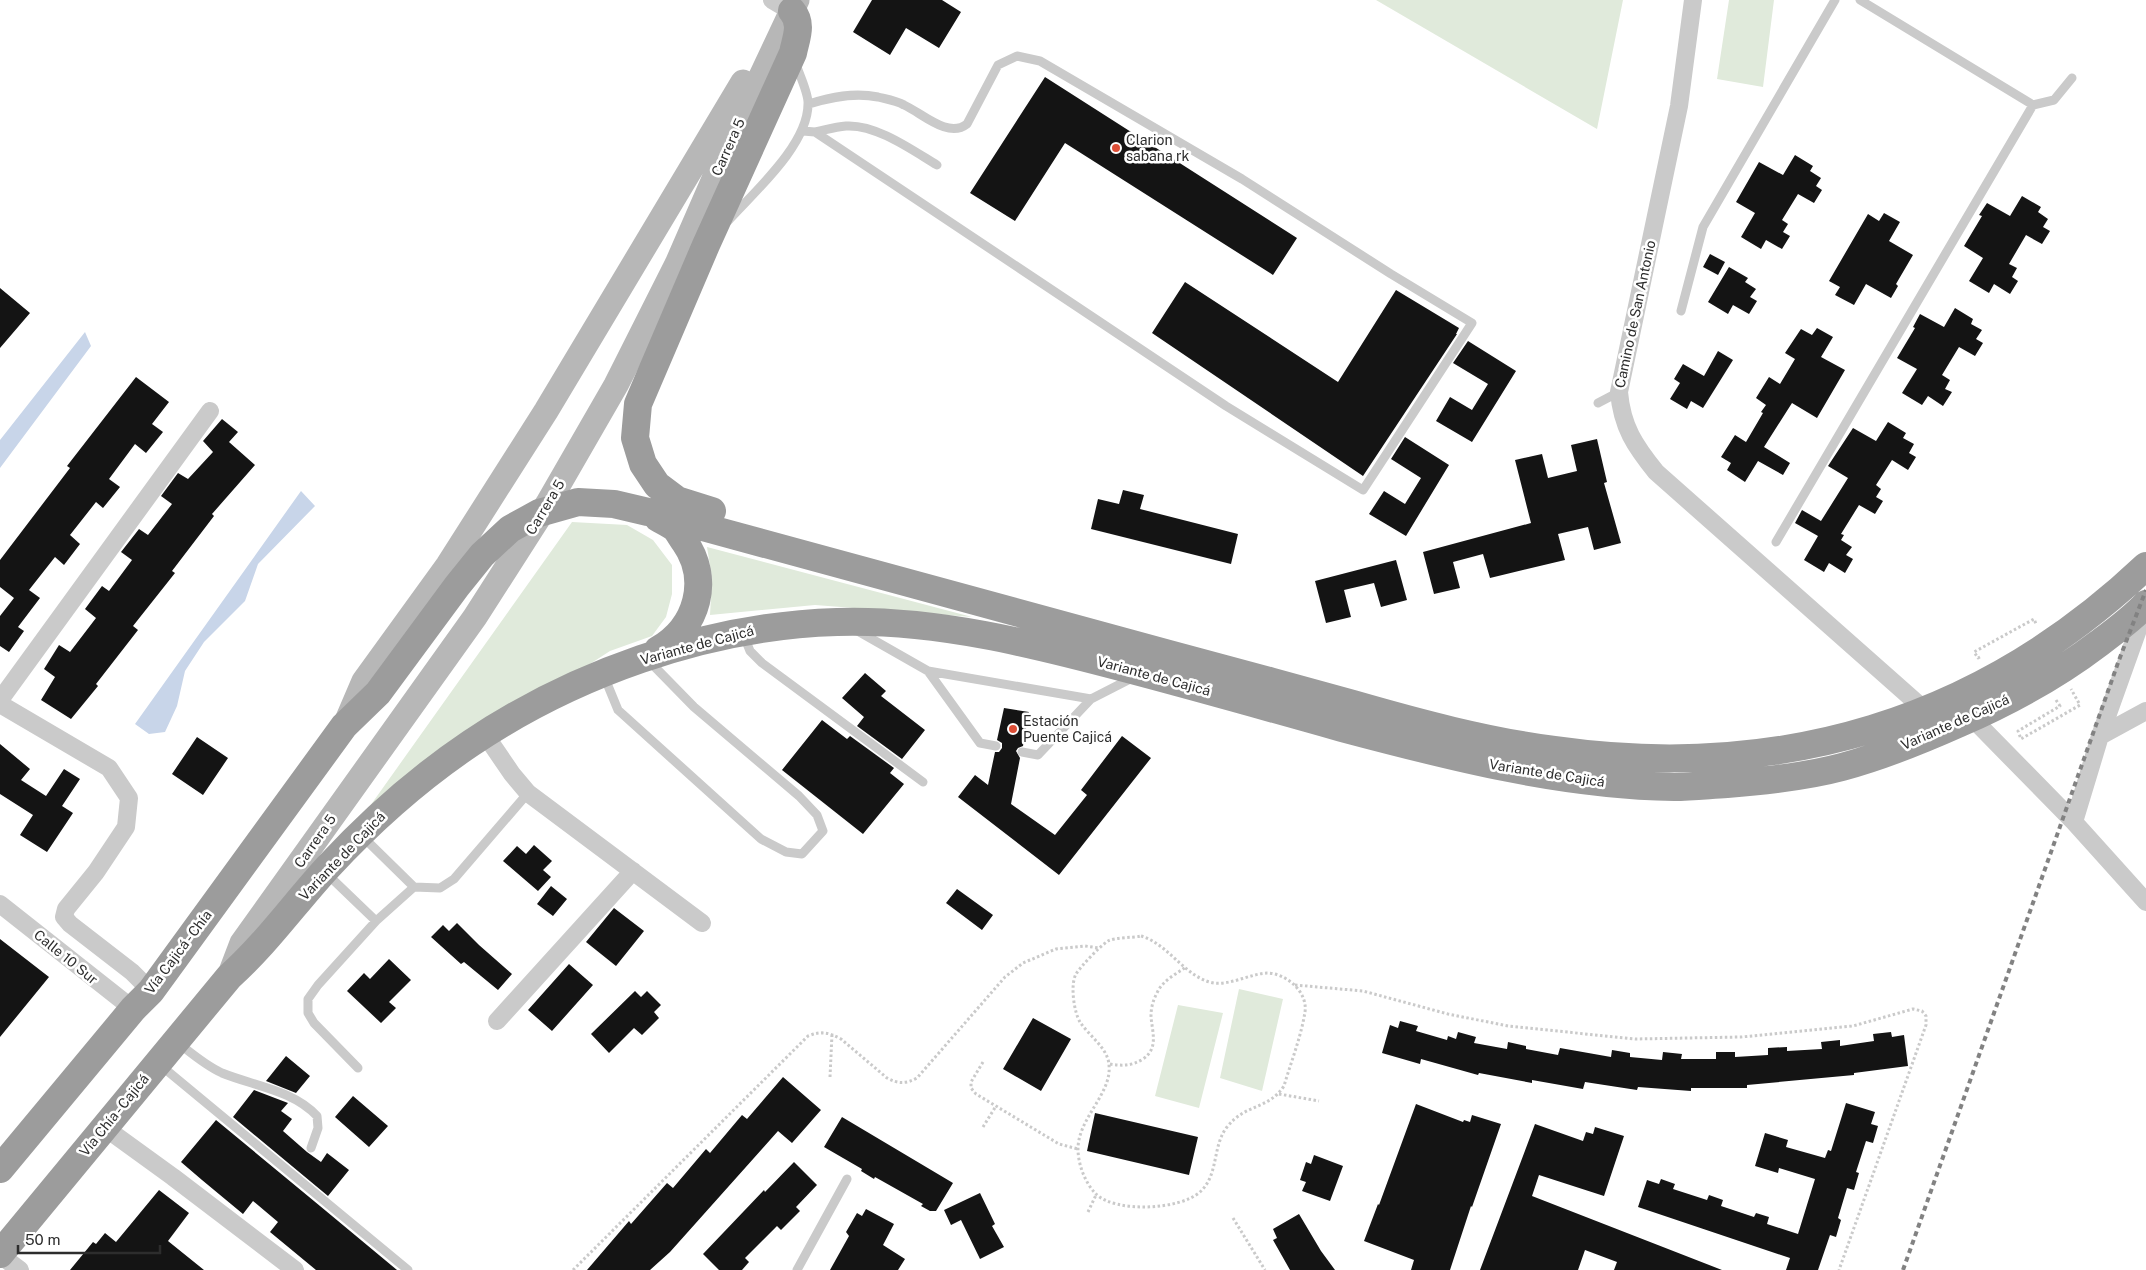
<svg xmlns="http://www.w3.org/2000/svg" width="2146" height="1270" font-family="'Public Sans',sans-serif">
	<rect width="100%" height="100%" fill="#fff"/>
	<!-- green -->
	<path fill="#e0eadb" d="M1376 0H1623L1597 129Z
		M1729 0H1774L1763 87 1717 79Z
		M572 522 627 525 653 540 672 565V594L666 617 652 636 610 651 370 806Z
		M707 547 972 617 815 605 710 615 712 578Z
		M1239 989 1283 999 1262 1091 1220 1078Z
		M1178 1005 1223 1013 1199 1108 1155 1096Z"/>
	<!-- water -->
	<path fill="#c8d5e9" d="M85 332 91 346 0 468V440Z
		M301 491 315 506 258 564 245 601 204 642 185 671 177 706 165 732 149 734 135 724Z"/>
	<!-- building -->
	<path fill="#141414" d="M872 0H942L961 12 939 48 906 28 890 55 853 32Z
		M1045 77 1297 238 1273 275 1065 143 1015 221 970 193Z
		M1795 155 1813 166 1810 171 1821 178 1816 186 1822 190 1814 203 1798 194 1782 220 1788 224 1783 232 1790 236 1782 249 1766 240 1761 249 1741 237 1755 213 1736 202 1759 162 1783 175Z
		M2022 196 2041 207 2038 212 2048 219 2043 227 2050 231 2042 244 2026 235 2009 264 2017 268 2012 277 2018 281 2010 294 1994 284 1989 293 1969 281 1983 258 1964 246 1982 216 1979 215 1987 203 2010 216Z
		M1884 213 1900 222 1889 241 1913 255 1896 284 1898 286 1891 298 1866 284 1854 305 1835 295 1840 287 1829 281 1868 214 1879 221Z
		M1710 254 1725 262 1718 275 1703 267Z
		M1729 267 1748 278 1745 282 1756 289 1750 297 1757 301 1749 314 1733 305 1728 314 1708 302Z
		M1185 282 1338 382 1396 290 1459 328 1456 334H1457L1363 476 1152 333Z
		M0 288 30 313 0 348Z
		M1955 308 1973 319 1971 324 1982 330 1976 339 1983 343 1975 356 1959 347 1942 375 1950 380 1945 389 1952 392 1943 406 1928 396 1922 405 1902 393 1917 369 1897 358 1915 328 1913 327 1920 314 1944 327Z
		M1817 328 1833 337 1821 357 1845 370 1817 418 1792 403 1764 447 1790 463 1783 475 1758 461 1745 482 1727 470 1731 463 1721 457 1735 435 1746 442 1763 413 1761 412 1766 405 1756 398 1769 377 1780 384 1795 359 1785 353 1801 329 1812 335Z
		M1468 341 1516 371 1472 442 1436 421 1450 397 1472 410 1488 384 1453 363Z
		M1718 351 1733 360 1703 408 1691 401 1687 409 1670 399 1680 383 1674 379 1683 364 1704 376Z
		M136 377 169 402 152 424 163 432 146 453 135 444 109 479 120 487 103 508 96 502 70 535 80 544 64 565 55 557 29 590 40 598 18 627 24 631 9 652 0 646V616L14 598 0 587V560L70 468 67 466Z
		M222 419 238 432 229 442 255 465 212 514 214 516 172 571 175 573 133 626 138 630 96 684 98 686 71 719 41 700 55 677 44 669 59 645 70 652 96 618 85 609 102 586 109 591 132 560 121 552 139 529 148 535 172 504 161 496 178 473 188 479 213 452 203 441Z
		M1888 422 1906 433 1903 438 1914 444 1909 453 1916 457 1908 470 1892 460 1876 485 1881 489 1876 497 1883 501 1875 514 1859 505 1841 534 1844 535 1841 540 1852 547 1846 555 1853 559 1845 573 1829 563 1824 572 1804 560 1818 536 1795 523 1802 510 1821 521 1848 478 1828 466 1853 428 1876 441Z
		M1405 437 1449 465 1406 536 1369 514 1384 491 1405 504 1421 478 1391 459Z
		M1597 439 1607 482 1604 483 1621 543 1594 550 1588 527 1558 534 1565 560 1490 578 1483 554 1453 562 1460 588 1434 594 1423 552 1531 523 1515 460 1542 454 1548 478 1577 471 1571 445Z
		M1123 490 1144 495 1140 509 1238 534 1231 564 1091 529 1098 499 1119 504Z
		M1396 560 1407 600 1381 607 1374 583 1344 590 1351 617 1326 623 1315 581Z
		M865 673 886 691 881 696 925 730 902 759 857 726 864 717 842 698Z
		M1004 708 1029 712 1023 746 1018 748 1016 751 1020 758 1011 804 1055 835 1087 795 1081 790 1122 736 1151 758 1059 875 958 797 975 775 988 785 995 752H999L1002 748V743L997 740Z
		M822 720 847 739 850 736 894 768 890 773 904 784 863 834 782 770Z
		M197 737 228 758 203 795 172 774Z
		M0 744 30 769 21 780 46 796 64 769 80 779 62 806 73 813 47 852 20 835 33 815 0 794Z
		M534 845 552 861 543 870 551 877 538 891 503 861 517 846 526 854Z
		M551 886 567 899 553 916 537 904Z
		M957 889 993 915 982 930 946 903Z
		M614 908 644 931 616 966 586 942Z
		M457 923 479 945 512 974 498 990 464 962 461 964 431 937 443 925 449 931Z
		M0 939 49 977 0 1037Z
		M389 959 411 980 389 1002 396 1008 381 1023 347 991 364 973 370 979Z
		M569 964 593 985 552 1031 528 1010Z
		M635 991 641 997 647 991 661 1005 654 1012 659 1018 642 1035 634 1028 609 1053 591 1034Z
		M1033 1018 1071 1039 1041 1091 1003 1069Z
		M1400 1021 1418 1026 1416 1031 1447 1040 1448 1036 1456 1039 1458 1032 1476 1037 1474 1043 1507 1049 1508 1042 1526 1046V1049L1558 1055 1560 1048 1611 1057 1612 1050 1630 1053V1057L1662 1060 1663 1052 1682 1054 1681 1059H1716V1052H1735V1057L1768 1055V1048L1787 1047V1051L1822 1049 1821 1042 1840 1040V1046L1874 1041 1873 1034 1891 1032 1892 1037 1904 1035 1908 1066 1854 1073V1075L1747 1085V1088H1691V1091L1638 1087 1637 1090 1585 1082 1583 1089 1532 1080V1083L1479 1073 1478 1075 1421 1059 1420 1064 1382 1053 1390 1025 1398 1028Z
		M286 1056 310 1076 296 1093 266 1081Z
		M783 1077 821 1110 792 1143 778 1131 670 1252 650 1270H587L629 1221 631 1224 667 1183 673 1188 706 1149 710 1153 742 1115 747 1119Z
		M254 1090 288 1103 281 1111 292 1119 283 1131 307 1152 321 1162 327 1153 349 1170 328 1196 233 1117Z
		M353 1096 388 1126 369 1147 335 1117Z
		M1846 1103 1875 1112 1871 1124 1878 1126 1873 1143 1866 1141 1856 1172 1859 1173 1854 1190 1847 1188 1838 1218 1841 1220 1836 1237 1830 1235 1818 1270H1786L1790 1258 1638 1207 1647 1180 1659 1184 1661 1179 1675 1184 1673 1189 1707 1200 1709 1195 1723 1200 1721 1206 1754 1217 1756 1213 1769 1217 1767 1224 1798 1234 1815 1179 1779 1168 1778 1173 1755 1166 1765 1133 1788 1140 1786 1147 1825 1158 1828 1150 1831 1151Z
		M1416 1104 1463 1122 1464 1120 1470 1122 1472 1115 1501 1124 1472 1207 1471 1206 1450 1270H1411L1414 1260 1364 1241 1378 1204 1379 1205Z
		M1095 1113 1198 1137 1189 1175 1087 1151Z
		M842 1117 953 1183 936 1211H930L921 1206 923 1204 875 1177 874 1179 861 1171 862 1169 824 1147Z
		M216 1120 320 1206 397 1270H316L270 1232 278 1222 253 1201 243 1214 202 1180 181 1162Z
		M1535 1124 1583 1141 1586 1132 1593 1134 1595 1127 1624 1136 1604 1196 1539 1175 1532 1196 1722 1270H1614L1617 1262 1585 1250 1578 1270H1480Z
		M1314 1155 1343 1166 1330 1201 1302 1191 1306 1182 1300 1180 1306 1162 1311 1164Z
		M794 1162 817 1185 796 1207 800 1211 781 1230 777 1226 745 1258 749 1262 742 1270H719L703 1254 764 1190 765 1192Z
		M159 1190 189 1213 168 1241 204 1270H70L93 1242 96 1244 105 1233 116 1242Z
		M980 1193 995 1224 992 1226 1004 1247 980 1259 961 1220 951 1225 944 1210Z
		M866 1209 894 1224 883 1245 905 1259 898 1270H830L849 1236 846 1232 857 1213 862 1216Z
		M1299 1214 1321 1251 1335 1270H1290L1273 1240 1277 1238 1273 1229Z"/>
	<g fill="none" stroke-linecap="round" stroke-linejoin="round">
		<!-- path -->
		<path stroke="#cacaca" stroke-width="3" stroke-dasharray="2.5 2.5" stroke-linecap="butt" d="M1980 657 1978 658 1974 652 2034 619 2036 624
			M2056 700 2060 706 2018 731 2021 739 2080 705 2071 689
			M1141 936C1169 944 1185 978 1214 983 1231 985 1250 974 1267 973 1286 973 1308 992 1305 1012 1301 1037 1291 1062 1284 1086 1268 1110 1246 1103 1227 1127 1212 1146 1219 1175 1200 1192 1180 1210 1115 1213 1096 1194 1085 1183 1078 1164 1078 1149 1078 1118 1112 1094 1109 1065 1108 1048 1089 1036 1080 1022 1074 1012 1070 985 1076 974 1082 965 1099 947 1108 941 1116 937 1132 938 1141 936Z
			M1295 985 1363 991 1448 1014 1508 1026 1635 1039 1741 1037 1853 1026 1913 1009 1922 1011 1926 1016V1025L1839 1270
			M983 1062 971 1082V1088L976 1094 1059 1144 1078 1149
			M1110 1064C1122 1066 1132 1066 1143 1059 1159 1048 1152 1032 1151 1016 1151 1008 1153 1000 1157 993 1162 981 1176 974 1186 967
			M830 1077 832 1034
			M1279 1094 1319 1101
			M983 1127 996 1106
			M1088 1212 1096 1195
			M1233 1218 1265 1270
			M573 1270 808 1036C821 1031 828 1032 841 1039L887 1078C898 1084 906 1084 917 1078L1005 977 1023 963 1056 949 1085 946 1099 948"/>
		<!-- service -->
		<path stroke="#cacaca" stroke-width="9" d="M1860 0 2033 105 2054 100 2072 78
			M803 131 815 132 1226 406 1363 490 1472 323 1391 274 1242 179 1040 61 1017 56 998 65 967 124C948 139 922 113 904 105 897 101 886 99 878 97 854 92 831 97 809 104
			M815 132C825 130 835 127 846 126 876 124 912 150 937 165
			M728 221C754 192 808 145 808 104 809 94 799 74 796 64
			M1681 311 1703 227 1835 0
			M1598 403 1619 392
			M1776 542 2033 105
			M856 630 928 671 1091 699 1134 677
			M744 636 750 651 762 663 923 782
			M928 671 980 743 996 746
			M604 676 618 710 761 839 786 852 802 854 823 831 817 815 799 796 694 707 648 660
			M1022 752 1038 755 1091 699
			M362 836 414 887 440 888 454 879 528 793
			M326 873 376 921
			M177 1042C191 1053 206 1066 222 1073 254 1086 293 1090 317 1116L318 1128 311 1148
			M159 1064 408 1270
			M358 1068 314 1023 308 1013V999L318 985 376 921 414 887
			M797 1270 847 1179"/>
		<!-- minor -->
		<path stroke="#cacaca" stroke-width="18" d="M772 0 789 10
			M1693 0 1679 106 1619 392C1622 427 1635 446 1656 472L1926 711
			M0 700 210 411
			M0 704 109 768 129 798 126 827 96 872 66 909 64 917 70 924 132 972 151 991
			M1972 718 2074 822 2146 902
			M484 733 512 774 528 793 702 923
			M2100 736 2146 711
			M2074 822 2100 736 2145 610
			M0 904 133 1009
			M497 1021 633 871
			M104 1127 173 1177 295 1270
			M0 1255 20 1270"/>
		<!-- secondary -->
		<path stroke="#b7b7b7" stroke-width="25" d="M346 723 364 681 448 565 546 411 743 82
			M229 977 242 943 475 617 548 503 616 385 677 264 731 140 797 0"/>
		<!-- trunk -->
		<path stroke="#9c9c9c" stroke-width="28" d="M712 511 677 500 657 485 643 464 635 438 638 404 706 245 793 53C796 38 803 24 792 11
			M658 650C698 627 711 579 684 541 681 537 678 531 675 528 670 524 663 521 658 518
			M0 1169 133 1009 151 991 344 726 378 693 457 586 482 555 510 529 539 513 578 502 614 504 648 512C822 559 996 606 1169 654 1230 670 1292 687 1353 704 1419 723 1486 741 1554 750 1779 782 1980 723 2146 566
			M0 1254 229 977C266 944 294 904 328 867 417 771 516 702 641 659 704 637 770 624 837 622 936 619 1034 644 1128 669 1200 688 1271 708 1342 728 1451 757 1561 785 1674 787 1692 787 1709 785 1727 784 1765 781 1805 777 1842 767 1883 756 1922 740 1960 723 2008 702 2056 676 2098 644 2114 632 2132 619 2146 604"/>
		<!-- rail -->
		<path stroke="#828282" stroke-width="4" stroke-dasharray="5 4" stroke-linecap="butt" d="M1903 1270 2119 660 2146 590"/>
	</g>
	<!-- markers -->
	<g fill="#dd4e36" stroke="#fff" stroke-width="2">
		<circle cx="1116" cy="148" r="5"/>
		<circle cx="1013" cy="729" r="5"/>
	</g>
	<g text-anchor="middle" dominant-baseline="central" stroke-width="5" stroke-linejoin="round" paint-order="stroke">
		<!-- poi labels -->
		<g font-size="14" fill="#2d2d2d" stroke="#fff" text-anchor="start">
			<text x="1126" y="140">Clarion<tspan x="1126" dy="16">sabana rk</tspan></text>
			<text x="1023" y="721">Estación<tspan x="1023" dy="16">Puente Cajicá</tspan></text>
		</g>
		<!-- street labels -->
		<g font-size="14" fill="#2d2d2d" stroke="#fff">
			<text transform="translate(728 147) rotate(-66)">Carrera 5</text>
			<text transform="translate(1635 314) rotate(-78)">Camino de San Antonio</text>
			<text transform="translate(545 507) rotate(-59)">Carrera 5</text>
			<text transform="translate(697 645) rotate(-15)">Variante de Cajicá</text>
			<text transform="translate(1154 676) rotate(15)">Variante de Cajicá</text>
			<text transform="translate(1955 722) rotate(-24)">Variante de Cajicá</text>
			<text transform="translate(1547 773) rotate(9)">Variante de Cajicá</text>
			<text transform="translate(315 841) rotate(-55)">Carrera 5</text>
			<text transform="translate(342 856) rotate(-46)">Variante de Cajicá</text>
			<text transform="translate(178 952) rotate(-53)">Vía Cajicá - Chía</text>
			<text transform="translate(66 957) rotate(39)">Calle 10 Sur</text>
			<text transform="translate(114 1115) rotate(-51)">Vía Chía - Cajicá</text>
		</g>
	</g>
	<!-- scale -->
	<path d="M18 1245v8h142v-8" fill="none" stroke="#2d2d2d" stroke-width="2.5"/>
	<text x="25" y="1245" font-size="15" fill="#2d2d2d" stroke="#ffffff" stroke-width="4" paint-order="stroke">50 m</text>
</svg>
